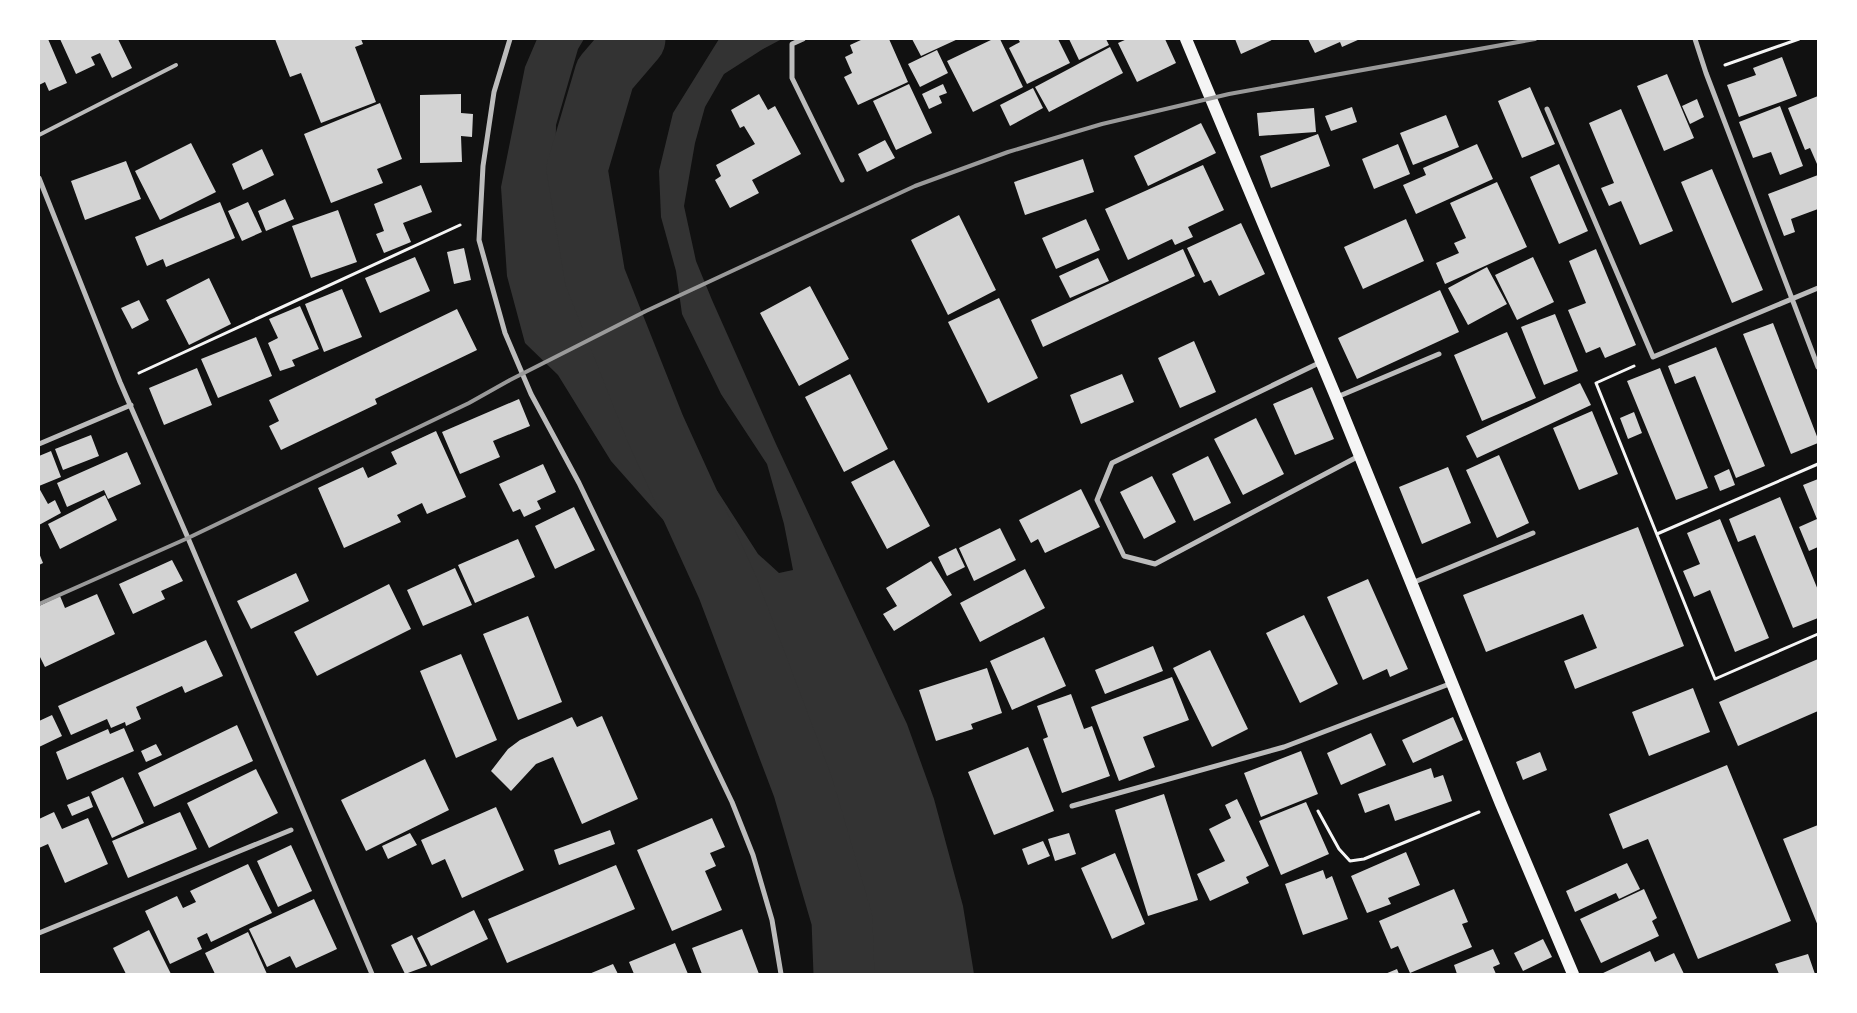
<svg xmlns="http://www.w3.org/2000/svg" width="1857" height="1013" font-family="'PT Serif',serif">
	<rect width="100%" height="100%" fill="#111"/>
	<!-- water -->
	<path fill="#333" d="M537 39H584L578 49 556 125 555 186 568 260 588 313 595 357 607 379 639 423 691 461 718 492 758 554 779 573 793 570 784 524 767 464 721 394 682 314 676 271 661 217 659 171 673 113 719 39H782L763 49 724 74 705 107 695 143 684 206 696 261 712 300 776 444 907 724 934 799 963 906 974 974H868L861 914 847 834 833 788 715 593 666 523 611 461 558 375 525 343 507 276 501 187 525 67Z"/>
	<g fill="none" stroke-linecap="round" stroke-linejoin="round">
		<!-- river -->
		<path stroke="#333" stroke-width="61" d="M635 39 605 74 577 169 595 277 655 428 727 586 803 787 842 920 844 974"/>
	</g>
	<!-- building -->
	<path fill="#d3d3d3" d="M39 39H48L67 83 49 91 45 82 39 85Z
		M60 39H118L132 68 112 78 100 53 91 57 95 65 76 74Z
		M275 39H361L363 44 355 47 376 102 321 123 301 73 290 77Z
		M863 39H889L908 82 858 105 844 77 852 73 845 57 853 53 850 45Z
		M912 39H958L921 56Z
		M993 39H1000L1023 87 973 112 947 61Z
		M1018 39H1058L1070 63 1027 84 1009 48 1020 42Z
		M1069 39H1106L1109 45 1079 60Z
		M1127 39H1165L1176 63 1137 82 1118 43Z
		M1235 39H1274L1241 54Z
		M1308 39H1360L1342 47 1340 42 1315 53Z
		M1110 47 1123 73 1049 112 1035 87Z
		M937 50 948 73 920 87 908 64Z
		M1782 57 1797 96 1739 117 1727 85 1756 75 1753 68Z
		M1667 74 1694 138 1664 151 1637 86Z
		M909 84 932 133 896 150 873 101Z
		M943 84 947 93 939 96 942 103 929 109 922 94Z
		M1530 87 1555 144 1522 158 1498 101Z
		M1033 88 1043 108 1010 126 1000 105Z
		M461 94V113L473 114 472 137 461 136 462 162 420 163V95Z
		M759 94 768 110 775 106 801 154 752 180 759 193 730 208 715 180 721 176 716 165 755 144 744 126 740 128 731 110Z
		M1818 96V163L1817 164 1810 148 1805 150 1788 108Z
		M1697 99 1704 117 1690 124 1682 106Z
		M380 103 402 159 377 169 383 183 331 203 304 134Z
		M1780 106 1803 166 1780 175 1771 152 1753 158 1739 122Z
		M1352 107 1357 122 1331 131 1325 116Z
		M1314 108 1316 132 1259 136 1257 113Z
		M1621 109 1673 231 1640 245 1621 201 1609 206 1601 188 1614 183 1589 123Z
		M1446 115 1459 147 1413 165 1400 133Z
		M1201 123 1216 153 1148 186 1134 156Z
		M1318 134 1330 166 1271 188 1260 156Z
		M885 140 895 158 867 172 858 154Z
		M191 143 216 192 160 220 135 171Z
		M1398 144 1410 174 1374 189 1362 159Z
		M1477 144 1493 179 1416 214 1403 185 1426 175 1423 168Z
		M262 149 274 175 243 190 232 164Z
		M1083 159 1094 192 1025 215 1014 182Z
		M126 161 141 199 85 220 71 181Z
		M1559 164 1588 231 1559 244 1530 177Z
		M1203 165 1224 210 1188 227 1193 237 1175 245 1172 239 1128 260 1105 209Z
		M1712 169 1763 290 1732 303 1681 182Z
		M1818 175V209L1791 219 1795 232 1784 236 1768 194Z
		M1497 182 1527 247 1445 284 1436 263 1459 253 1454 243 1466 238 1450 203Z
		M421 185 432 212 403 223 411 242 384 253 376 234 384 231 374 204Z
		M285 199 294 219 266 231 258 211Z
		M220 202 235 238 166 267 163 259 147 266 135 237Z
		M248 202 262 232 242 241 228 211Z
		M338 210 357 262 311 278 292 226Z
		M959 215 996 290 948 315 911 240Z
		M1086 219 1100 250 1056 269 1042 238Z
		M1406 219 1424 261 1363 289 1344 247Z
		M1241 223 1265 274 1219 296 1211 280 1204 283 1187 248Z
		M464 248 471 280 454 284 447 252Z
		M1183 249 1195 276 1043 347 1031 320Z
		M1596 249 1636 345 1605 358 1600 347 1586 353 1568 310 1586 303 1569 261Z
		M415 257 430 291 380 313 365 278Z
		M1533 257 1554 302 1517 320 1495 275Z
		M1098 258 1109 281 1070 298 1059 276Z
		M1487 267 1507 304 1468 325 1448 288Z
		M209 278 231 324 189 345 166 300Z
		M810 286 849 359 799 386 760 313Z
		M342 289 362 337 324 352 305 304Z
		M1440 290 1459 332 1357 379 1338 338Z
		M999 298 1038 378 988 403 948 322Z
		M139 300 149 320 132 329 121 308Z
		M300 306 319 349 292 360 295 366 280 371 268 343 278 338 269 319Z
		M457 309 477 350 375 399 377 404 281 450 269 426 279 421 269 400Z
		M1555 314 1578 371 1544 385 1521 327Z
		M1773 323 1818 439V443L1791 454 1743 334Z
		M1507 332 1536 398 1482 421 1454 355Z
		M256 337 272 376 218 398 201 359Z
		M1194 341 1216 392 1180 408 1158 358Z
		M1716 347 1765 466 1736 478 1695 376 1675 384 1668 366Z
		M197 368 212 405 164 425 149 388Z
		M1660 368 1708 488 1676 500 1627 381Z
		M850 374 888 449 844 472 805 397Z
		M1122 374 1134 402 1081 424 1070 395Z
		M1580 383 1591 405 1477 458 1466 436Z
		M1312 387 1334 439 1295 455 1273 404Z
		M519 399 530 426 493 441 500 457 460 474 442 432Z
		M1592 411 1618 474 1579 490 1553 428Z
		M1634 412 1642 433 1628 439 1620 418Z
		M1256 418 1284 474 1243 495 1214 439Z
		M436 431 466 497 427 514 422 503 397 515 401 522 344 548 318 488 363 467 368 478 397 464 391 452Z
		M91 435 99 456 63 470 55 449Z
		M51 451 61 477 39 486V456Z
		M127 452 141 484 108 499 104 490 67 507 57 483Z
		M1499 455 1529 523 1497 538 1466 470Z
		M1208 456 1231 503 1194 521 1172 474Z
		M894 460 930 526 887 549 851 482Z
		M543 464 556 492 537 501 541 509 524 517 520 509 513 512 499 484Z
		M1448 467 1471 523 1422 544 1399 487Z
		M1729 469 1735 485 1720 491 1714 476Z
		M1152 476 1176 522 1144 539 1120 492Z
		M1818 479V547L1809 551 1799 527 1817 519 1803 485Z
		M39 488 48 504 55 500 61 513 39 525Z
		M1081 489 1100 527 1045 553 1038 539 1031 543 1019 520Z
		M105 495 117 520 60 549 48 524Z
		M1780 497 1818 590V618L1793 628 1755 535 1738 542 1729 519Z
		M574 507 595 550 555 569 535 526Z
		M1720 519 1769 638 1735 652 1710 590 1694 597 1683 571 1700 564 1687 533Z
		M1638 527 1684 646 1575 689 1564 661 1597 648 1583 614 1486 652 1463 595Z
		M1000 528 1016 560 974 581 959 548Z
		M518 539 535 577 475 603 458 565Z
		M956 548 965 567 947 576 938 557Z
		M39 553 43 563 39 565Z
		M172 560 183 581 161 591 165 599 133 614 119 584Z
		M931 561 952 595 894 631 883 614 897 606 886 588Z
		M455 568 472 605 423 626 407 590Z
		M1025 569 1045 608 980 642 960 603Z
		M296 573 309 601 251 629 237 601Z
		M1368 579 1408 669 1390 677 1387 669 1363 680 1327 597Z
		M389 584 411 629 317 676 294 632Z
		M97 594 115 634 45 667 39 655V606L60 596 65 608Z
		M1304 615 1338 684 1300 703 1266 633Z
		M528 616 562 702 518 720 483 634Z
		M1044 637 1066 686 1012 710 990 661Z
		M206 640 223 676 185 693 182 686 136 707 141 719 126 726 125 722 111 728 107 719 71 735 58 706Z
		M1153 646 1163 671 1105 694 1095 670Z
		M1210 650 1248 729 1212 747 1173 668Z
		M461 654 497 740 456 758 420 671Z
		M1818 659V711L1738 746 1719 702Z
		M987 668 1002 713 971 724 973 729 936 741 919 690Z
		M1172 677 1189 720 1143 737 1155 767 1119 781 1091 707Z
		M1693 688 1710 732 1649 756 1632 712Z
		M1071 694 1084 729 1092 726 1110 776 1062 793 1043 739 1048 737 1037 706Z
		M52 715 62 736 39 747V721Z
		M602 716 638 799 582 824 553 757 536 764 511 791 491 771 508 749 520 740 572 717 577 727Z
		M1453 717 1463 740 1413 763 1402 740Z
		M237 725 253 761 154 807 138 773Z
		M124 728 134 751 67 780 56 752 108 729 110 734Z
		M1371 733 1386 765 1341 785 1327 753Z
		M156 744 162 755 146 762 141 751Z
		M1028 747 1054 811 994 835 968 772Z
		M1301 751 1318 794 1261 817 1244 773Z
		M1540 752 1547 770 1523 780 1516 762Z
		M425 759 449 810 366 851 341 800Z
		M1727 765 1791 921 1698 959 1648 839 1623 849 1609 814Z
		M1431 768 1434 778 1443 775 1452 801 1395 821 1389 804 1365 813 1358 794Z
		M256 769 278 813 209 848 187 803Z
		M123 777 144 823 112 838 91 792Z
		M1164 794 1198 900 1148 916 1115 810Z
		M89 796 93 807 72 816 67 805Z
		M1237 799 1269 866 1246 877 1249 883 1210 901 1197 874 1225 861 1209 829 1231 818 1225 805Z
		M1306 802 1329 854 1281 875 1259 821Z
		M496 807 524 870 462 898 445 859 432 865 421 840Z
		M54 812 62 829 88 818 108 864 65 883 48 844 39 848V819Z
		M180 812 197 849 128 878 112 841Z
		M712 818 725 847 710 853 716 866 705 871 722 910 672 931 637 850Z
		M1818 825V926L1783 839Z
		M610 830 615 844 559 865 554 850Z
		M410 833 417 845 388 859 382 846Z
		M1069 833 1076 854 1055 861 1048 839Z
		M1043 841 1050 856 1028 865 1022 849Z
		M291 845 312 891 278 907 257 861Z
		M1406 852 1420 885 1388 898 1391 904 1367 913 1351 876Z
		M1115 853 1145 924 1112 939 1081 868Z
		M1627 863 1640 889 1619 899 1616 893 1575 912 1566 891Z
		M248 864 272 913 211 942 207 933 197 938 202 949 170 964 145 911 177 896 183 908 196 902 190 891Z
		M616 865 635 909 507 963 488 919Z
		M1323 870 1326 879 1332 876 1348 919 1303 935 1285 884Z
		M1454 889 1468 922 1462 924 1472 947 1410 973 1398 946 1391 949 1379 921Z
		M1644 889 1657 918 1652 921 1659 936 1601 963 1580 919Z
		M314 899 337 949 296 968 290 956 267 967 249 929Z
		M474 910 488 939 431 966 417 938Z
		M742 929 759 974H702L692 948Z
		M149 930 171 974H126L113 948Z
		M248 932 267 974H215L205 953Z
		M412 935 427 966 405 974 391 945Z
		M1543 939 1552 957 1523 971 1514 953Z
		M675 943 688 974H634L629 962Z
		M1493 949 1500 964 1493 967 1496 974H1457L1454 965Z
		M1650 951 1655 962 1674 953 1684 974H1601Z
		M1808 954 1815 974H1779L1775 964Z
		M613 964 618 974H589Z
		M1397 969 1399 974H1385Z"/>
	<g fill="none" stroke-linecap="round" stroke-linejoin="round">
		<!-- path -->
		<path stroke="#f5f5f5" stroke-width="3" d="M1725 65 1799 39
			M1634 366 1596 383 1715 679 1818 634
			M139 373 460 225
			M1657 534 1818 464
			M1318 811 1339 849 1350 861 1364 859 1479 812"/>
		<!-- service -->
		<path stroke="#bcbcbc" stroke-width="4" d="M39 135 176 65"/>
		<!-- minor -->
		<path stroke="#bcbcbc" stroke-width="5" d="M510 39 494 92 483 166 479 240 505 333 531 394 579 483 732 802 753 855 772 920 781 974
			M803 39 792 44V78L842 180
			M1695 39 1706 73 1818 367
			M1547 109 1653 357 1818 288
			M39 178 120 382 188 538 372 974
			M1321 362 1112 463 1097 500 1124 556 1155 564 1359 456
			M1337 397 1439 354
			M39 444 131 405
			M1412 583 1533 533
			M1072 806 1284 747 1452 683
			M39 933 291 830"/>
		<!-- primary -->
		<path stroke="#f5f5f5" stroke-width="12" d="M1186 39 1336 397 1501 804 1573 974"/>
		<!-- rail -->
		<path stroke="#9a9a9a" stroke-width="4" d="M39 604 188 538 469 403 510 380 646 311 915 186 1008 152 1102 124 1229 94 1535 39"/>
	</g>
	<!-- border -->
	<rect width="1857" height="1013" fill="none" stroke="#ffffff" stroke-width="80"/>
</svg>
